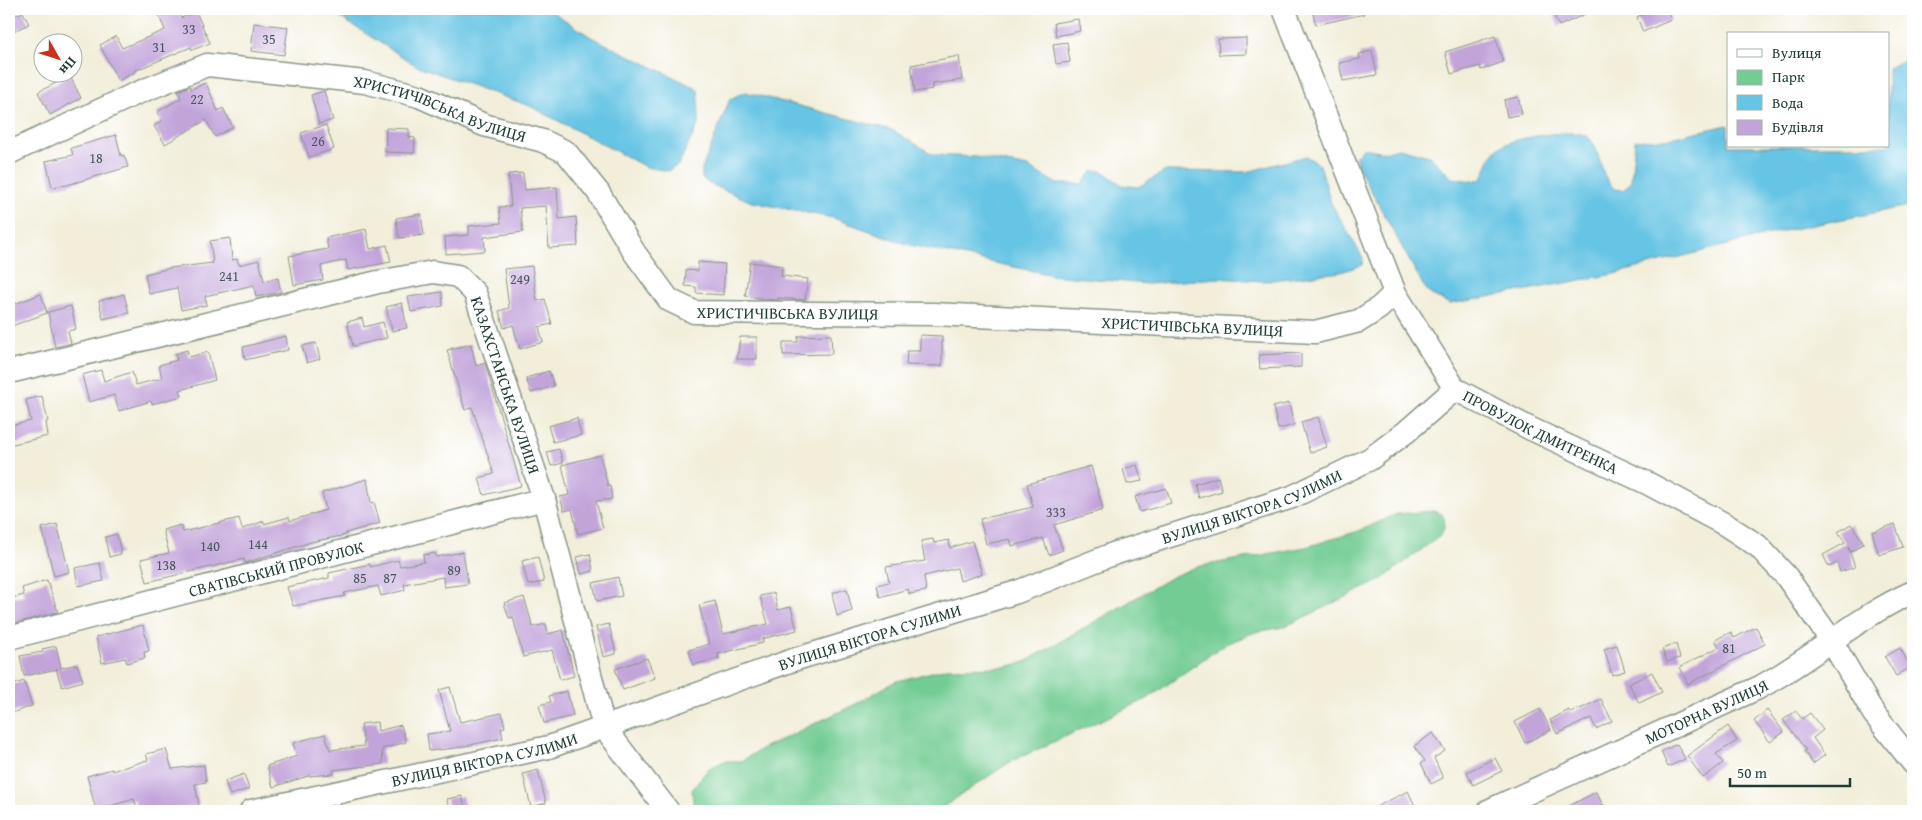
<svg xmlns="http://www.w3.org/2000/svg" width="1922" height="820" font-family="'Gentium Book Plus',serif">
	<rect width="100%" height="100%" fill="#fff"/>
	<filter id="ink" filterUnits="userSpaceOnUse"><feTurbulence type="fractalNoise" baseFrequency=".02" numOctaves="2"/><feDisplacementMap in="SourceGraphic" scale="10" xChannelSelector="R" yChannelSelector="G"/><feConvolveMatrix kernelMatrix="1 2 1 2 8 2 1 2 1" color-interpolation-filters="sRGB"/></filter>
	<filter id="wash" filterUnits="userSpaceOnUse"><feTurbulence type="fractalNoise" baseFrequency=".0096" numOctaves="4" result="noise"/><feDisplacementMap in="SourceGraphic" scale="20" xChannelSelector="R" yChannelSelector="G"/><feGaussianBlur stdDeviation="1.12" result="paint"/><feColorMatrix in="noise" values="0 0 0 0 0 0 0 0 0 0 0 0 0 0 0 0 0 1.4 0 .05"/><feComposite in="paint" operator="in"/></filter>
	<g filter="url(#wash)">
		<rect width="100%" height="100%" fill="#f2eeda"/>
		<!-- green -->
		<path fill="#72cc93" stroke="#488464" d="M1434 511 1442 514C1447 524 1445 530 1437 538L1381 580 1284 627 1255 632 1222 646 1147 699 1010 762 937 811H694L692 790 708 769 724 761H742L761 749 854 705 894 682 947 668 1006 667 1025 662 1172 577 1196 567 1306 547 1359 531 1397 514Z"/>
		<!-- water -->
		<path fill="#66c4e4" stroke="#42808c" d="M327 9H548L591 37 698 89 699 123 678 165 668 171 646 167 530 106 417 66Z
			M1913 56V205L1773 233 1614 274 1450 304 1430 294 1423 285 1358 167 1356 156 1363 148 1384 152 1399 148 1429 156 1452 178 1472 181 1482 179C1486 170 1491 154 1498 148 1510 138 1576 127 1588 137 1600 148 1599 167 1607 180 1608 183 1612 186 1614 189L1624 190 1631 182 1635 140 1665 139 1728 125V146H1888V68Z
			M745 92 892 130 934 155 976 157 1028 167 1057 184H1082L1093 171H1102L1122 185 1138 187 1166 171 1247 172 1306 156 1320 165 1331 203 1363 258 1362 265 1341 272 1264 281 1217 278 1147 284 1052 275 910 245 833 218 752 202 708 183 702 178V169L730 99Z"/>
		<g id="blocks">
			<!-- building -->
			<path fill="#c2a4da" d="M156 9H177L181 18 196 12 210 43 192 50 191 47 134 71 135 72 118 81 100 45 116 36 122 48 165 30Z
				M1319 9H1364V14L1316 25 1312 10Z
				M1551 9H1596L1559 26Z
				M1655 9H1667L1671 20 1643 32 1637 17Z
				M23 12 29 24 9 33V18Z
				M1078 19 1080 31 1056 36 1054 23Z
				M254 23 288 27 284 55 251 51Z
				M1495 36 1503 62 1481 70 1480 66 1451 74 1445 52Z
				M1246 38V54L1219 55 1218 39Z
				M1067 42 1070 62 1056 64 1053 44Z
				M1372 51 1377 75 1343 81 1339 63 1360 59 1359 54Z
				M959 56 962 80 932 84V89L915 92 911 65Z
				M70 76 81 98 50 115 38 92Z
				M206 83 218 111 223 108 233 127 215 137 206 120 165 144 154 126 162 121 157 112 181 98 178 91 190 86 191 89Z
				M324 91 333 120 319 124 311 95Z
				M1518 97 1522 114 1507 117 1504 100Z
				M326 125 334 149 309 157 301 133Z
				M386 128 409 129V137L415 138 414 153 385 152Z
				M116 135 121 156 124 155 128 167 67 185 52 187 46 161 73 155 71 148Z
				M523 173 525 190 557 187 559 219 576 217 578 246 549 248 546 206 520 208 523 232 484 237 485 251 446 254 445 237 469 235V226L501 223 499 207 511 206 508 174Z
				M421 214 424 235 399 238 396 218Z
				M366 229 370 249 387 245 391 262 348 270 346 260 321 266 323 280 294 285 289 256 328 249 326 238Z
				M230 238 232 260 237 259 239 265 259 260 264 281 278 278 281 292 256 297 254 285 205 296 207 305 181 310 177 288 149 294 145 274 170 268 213 263 210 241Z
				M698 262 725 264 723 295 696 293V287L685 286 686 270 698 271Z
				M750 262 782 266 781 276 808 279 805 300 778 298V300H774L745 296Z
				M532 266 537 301 545 299 552 324 539 327 543 342 520 349 513 325 504 328 499 311 509 308 504 269Z
				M442 292 443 306 411 312 408 297Z
				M41 294 47 313 9 327V306Z
				M124 294 129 313 103 319 99 301Z
				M402 303 407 328 392 331 386 307Z
				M71 306 76 329 68 331 71 343 55 347 48 312Z
				M362 318 364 327 383 322 387 338 353 346 347 322Z
				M831 335 832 354 783 355V342H798V336Z
				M920 335 942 336V366L906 365 907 351H920Z
				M286 336 288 350 245 360 243 347Z
				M740 337H757V359H737Z
				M316 343 320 359 307 363 302 346Z
				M471 344 476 366 485 363 521 486 484 495 479 478 494 474 472 407 465 410 447 350Z
				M187 350 189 357 208 352 215 380 180 390 182 396 152 404 151 401 119 411 114 395 89 402 82 375 101 370 104 381 132 372 136 385 162 378 159 365 177 360 175 354Z
				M1301 353V367L1260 369 1259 355Z
				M549 371 554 386 531 393 526 378Z
				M42 396 48 421 46 422 48 436 9 445V426L31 421 26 400Z
				M1289 403 1294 425 1278 429 1273 407Z
				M1318 417 1327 447 1310 453 1301 422Z
				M577 418 581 435 553 442 548 426Z
				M559 449 563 463 551 466 547 452Z
				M600 455 608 486H610L612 499 596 501 603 528 578 534 572 509 564 511 560 497 569 495 562 465Z
				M1137 465 1142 481 1127 484 1123 469Z
				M1091 466 1103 510 1054 525 1063 550 1049 555 1043 538 1012 546 1010 539 986 544 980 519 1033 507 1027 484Z
				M1218 477 1222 491 1199 498 1195 484Z
				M367 479 371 503 374 502 380 523 346 533V535L311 542 245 563 244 559 147 582 141 559 169 553 163 530 181 525 183 532 239 518 242 529 264 521V524L289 517 290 521 326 510 322 493Z
				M1166 488 1171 503 1140 512 1135 497Z
				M57 524 69 572 54 576 42 528Z
				M1851 524 1864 543 1851 552 1848 547 1855 567 1840 572 1837 563 1829 567 1823 555 1845 543 1838 532Z
				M1895 524 1903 547 1879 555 1872 532Z
				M117 534 121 554 109 557 105 537Z
				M933 539 934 543 949 540 950 548 972 541 982 574 960 581 957 568 924 576 926 591 909 594 908 589 880 597 877 585 889 582 886 567 925 561 921 541Z
				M463 552 468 584 444 587 443 577 404 584 405 590 381 596 378 586 344 593 345 596 293 606 287 587 329 578V573L370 564V567L398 560 400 566 424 562 423 555 435 553 436 557Z
				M590 554 593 571 581 574 577 557Z
				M538 557 544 582 528 585 522 561Z
				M100 563 104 581 78 586 75 568Z
				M618 577 622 596 597 601 593 583Z
				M47 580 58 612 12 624 9 612V599L24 595 22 588Z
				M847 589 852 611 837 616 832 593Z
				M774 593 778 610 791 607 797 630 762 639 763 643 718 654 719 658 693 665 689 650 709 644 699 605 715 601 723 634 768 624 760 596Z
				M524 597 533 627 546 624 548 634 563 630 574 676 560 680 552 650 523 657 513 617 509 618 504 603Z
				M609 624 616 654 603 657 596 627Z
				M143 625 149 651 144 652 145 658 127 663 125 658 102 663 96 637Z
				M1756 627 1765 644 1688 684 1680 667 1719 647 1715 640 1731 632 1734 638Z
				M1676 644 1680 658 1667 662 1662 649Z
				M1617 645 1625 671 1612 675 1604 649Z
				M56 646 61 668 77 664 83 681 62 687 56 669H58L24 676 20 656 43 652 42 649Z
				M1900 648 1911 667 1896 676 1885 657Z
				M647 658 655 678 623 690 615 669Z
				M1652 672 1662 692 1639 703 1629 684Z
				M24 681 32 706 9 714V686Z
				M450 687 460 722 502 713 505 727 501 728 503 738 455 748 429 751 427 734 450 731 439 690Z
				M567 691 573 716 544 723 539 705 551 702 549 696Z
				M1601 699 1612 721 1596 729 1591 718 1557 734 1550 720 1569 710 1571 713Z
				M1540 709 1551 730 1525 743 1515 722Z
				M1767 710 1784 732 1770 742 1754 721Z
				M1796 711 1802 719 1810 713 1823 730 1813 738 1825 755 1813 764 1804 751 1806 750 1783 720Z
				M377 722 378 731 401 725 406 742 382 749 383 764 333 770 334 774 308 776 273 787 267 766 297 756 293 743 325 734 330 750 364 746 361 724Z
				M1728 726 1737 741 1716 754 1723 763 1703 778 1687 756Z
				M1433 733 1445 751 1434 758 1443 778 1431 784 1421 763 1425 761 1414 746Z
				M1677 744 1685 759 1668 767 1661 752Z
				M166 749 172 769 204 765 206 782 195 784 199 805 166 811H138L134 799 96 810 87 776 112 769V771L148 760 146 754Z
				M1495 758 1502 771 1473 785 1467 772Z
				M538 770 546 803 531 807 523 774Z
				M244 774 249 789 230 795 225 781Z
				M1408 791 1416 808 1409 811H1368Z
				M1596 792 1606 811H1559Z
				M462 796 466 811H449L447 799Z"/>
		</g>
	</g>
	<g filter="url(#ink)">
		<use href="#blocks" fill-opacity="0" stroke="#889687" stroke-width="1"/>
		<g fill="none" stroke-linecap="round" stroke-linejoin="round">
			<defs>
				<g id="minor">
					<path id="s1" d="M1284 9 1395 293 1455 389 1529 428 1647 483 1726 525 1758 546 1786 576 1831 640 1874 714 1913 763"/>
					<path id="s2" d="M9 153 135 94 207 65 365 82 419 96 484 125 543 141 566 152 598 192 634 252 669 300 694 312 933 314 1315 332 1359 321 1379 308 1395 293"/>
					<path id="s3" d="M9 372 378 282 433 272 458 276 475 293 544 499 604 727 668 811"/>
					<path id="s4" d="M9 638 544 499"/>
					<path id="s5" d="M251 811 549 747 793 660 1017 592 1113 554 1292 497 1370 459 1406 432 1455 389"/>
					<path id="s6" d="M1488 811 1758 688C1812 660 1856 617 1913 592"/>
				</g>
			</defs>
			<!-- minor casing -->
			<use href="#minor" stroke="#889687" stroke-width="25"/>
			<!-- minor -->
			<use href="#minor" stroke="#fff" stroke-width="22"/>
		</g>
	</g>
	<g text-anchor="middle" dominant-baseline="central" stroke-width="4" stroke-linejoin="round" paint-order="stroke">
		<!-- number labels -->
		<g font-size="14" fill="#48575e">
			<text x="189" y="29">33</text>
			<text x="269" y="39">35</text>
			<text x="159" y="47">31</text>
			<text x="197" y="99">22</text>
			<text x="318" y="141">26</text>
			<text x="96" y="158">18</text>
			<text x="229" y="276">241</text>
			<text x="520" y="279">249</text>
			<text x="1056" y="512">333</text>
			<text x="258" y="544">144</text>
			<text x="210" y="546">140</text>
			<text x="166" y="565">138</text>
			<text x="454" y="570">89</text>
			<text x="360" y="578">85</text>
			<text x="390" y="578">87</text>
			<text x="1729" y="648">81</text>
		</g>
		<!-- street labels -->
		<g font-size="16" fill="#1f3d34" stroke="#fff">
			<text stroke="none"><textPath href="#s2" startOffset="455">ХРИСТИЧІВСЬКА ВУЛИЦЯ</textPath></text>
			<text stroke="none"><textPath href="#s2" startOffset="891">ХРИСТИЧІВСЬКА ВУЛИЦЯ</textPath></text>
			<text stroke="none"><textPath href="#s2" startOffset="1296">ХРИСТИЧІВСЬКА ВУЛИЦЯ</textPath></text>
			<text stroke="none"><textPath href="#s3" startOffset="582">КАЗАХСТАНСЬКА ВУЛИЦЯ</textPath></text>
			<text stroke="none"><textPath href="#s1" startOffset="514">ПРОВУЛОК ДМИТРЕНКА</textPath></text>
			<text stroke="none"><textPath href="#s5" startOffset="1048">ВУЛИЦЯ ВІКТОРА СУЛИМИ</textPath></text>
			<text stroke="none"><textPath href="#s4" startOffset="276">СВАТІВСЬКИЙ ПРОВУЛОК</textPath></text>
			<text stroke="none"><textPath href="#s5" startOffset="644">ВУЛИЦЯ ВІКТОРА СУЛИМИ</textPath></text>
			<text stroke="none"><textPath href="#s6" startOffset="240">МОТОРНА ВУЛИЦЯ</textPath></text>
			<text stroke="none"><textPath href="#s5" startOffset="239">ВУЛИЦЯ ВІКТОРА СУЛИМИ</textPath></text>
		</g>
	</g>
	<!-- margin -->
	<rect width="1922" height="820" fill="none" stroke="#fff" stroke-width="30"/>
	<!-- legend -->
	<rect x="1727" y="32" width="162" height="115" fill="#ffffff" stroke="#a5b1ae"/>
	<rect x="1737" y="49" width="25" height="8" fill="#ffffff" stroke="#a5b1ae"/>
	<text x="1772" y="58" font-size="15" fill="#1f3d34">Вулиця</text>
	<rect x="1737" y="70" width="25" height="15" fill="#72cc93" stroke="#a5b1ae"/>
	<text x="1772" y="82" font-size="15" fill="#1f3d34">Парк</text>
	<rect x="1737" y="95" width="25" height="15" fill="#66c4e4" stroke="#a5b1ae"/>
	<text x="1772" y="108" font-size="15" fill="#1f3d34">Вода</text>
	<rect x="1737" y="120" width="25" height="15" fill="#c2a4da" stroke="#a5b1ae"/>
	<text x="1772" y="132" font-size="15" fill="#1f3d34">Будівля</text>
	<!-- north arrow -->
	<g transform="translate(58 58) rotate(129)"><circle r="24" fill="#ffffff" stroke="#a5b1ae"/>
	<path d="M0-4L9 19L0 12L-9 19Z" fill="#c8321e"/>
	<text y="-8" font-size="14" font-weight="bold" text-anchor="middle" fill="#1f3d34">Пн</text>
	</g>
	<!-- scale -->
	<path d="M1730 778v8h120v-8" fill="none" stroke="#1f3d34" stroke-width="2.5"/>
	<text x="1737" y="778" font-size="15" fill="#1f3d34" stroke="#ffffff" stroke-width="4" paint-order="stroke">50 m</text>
</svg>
